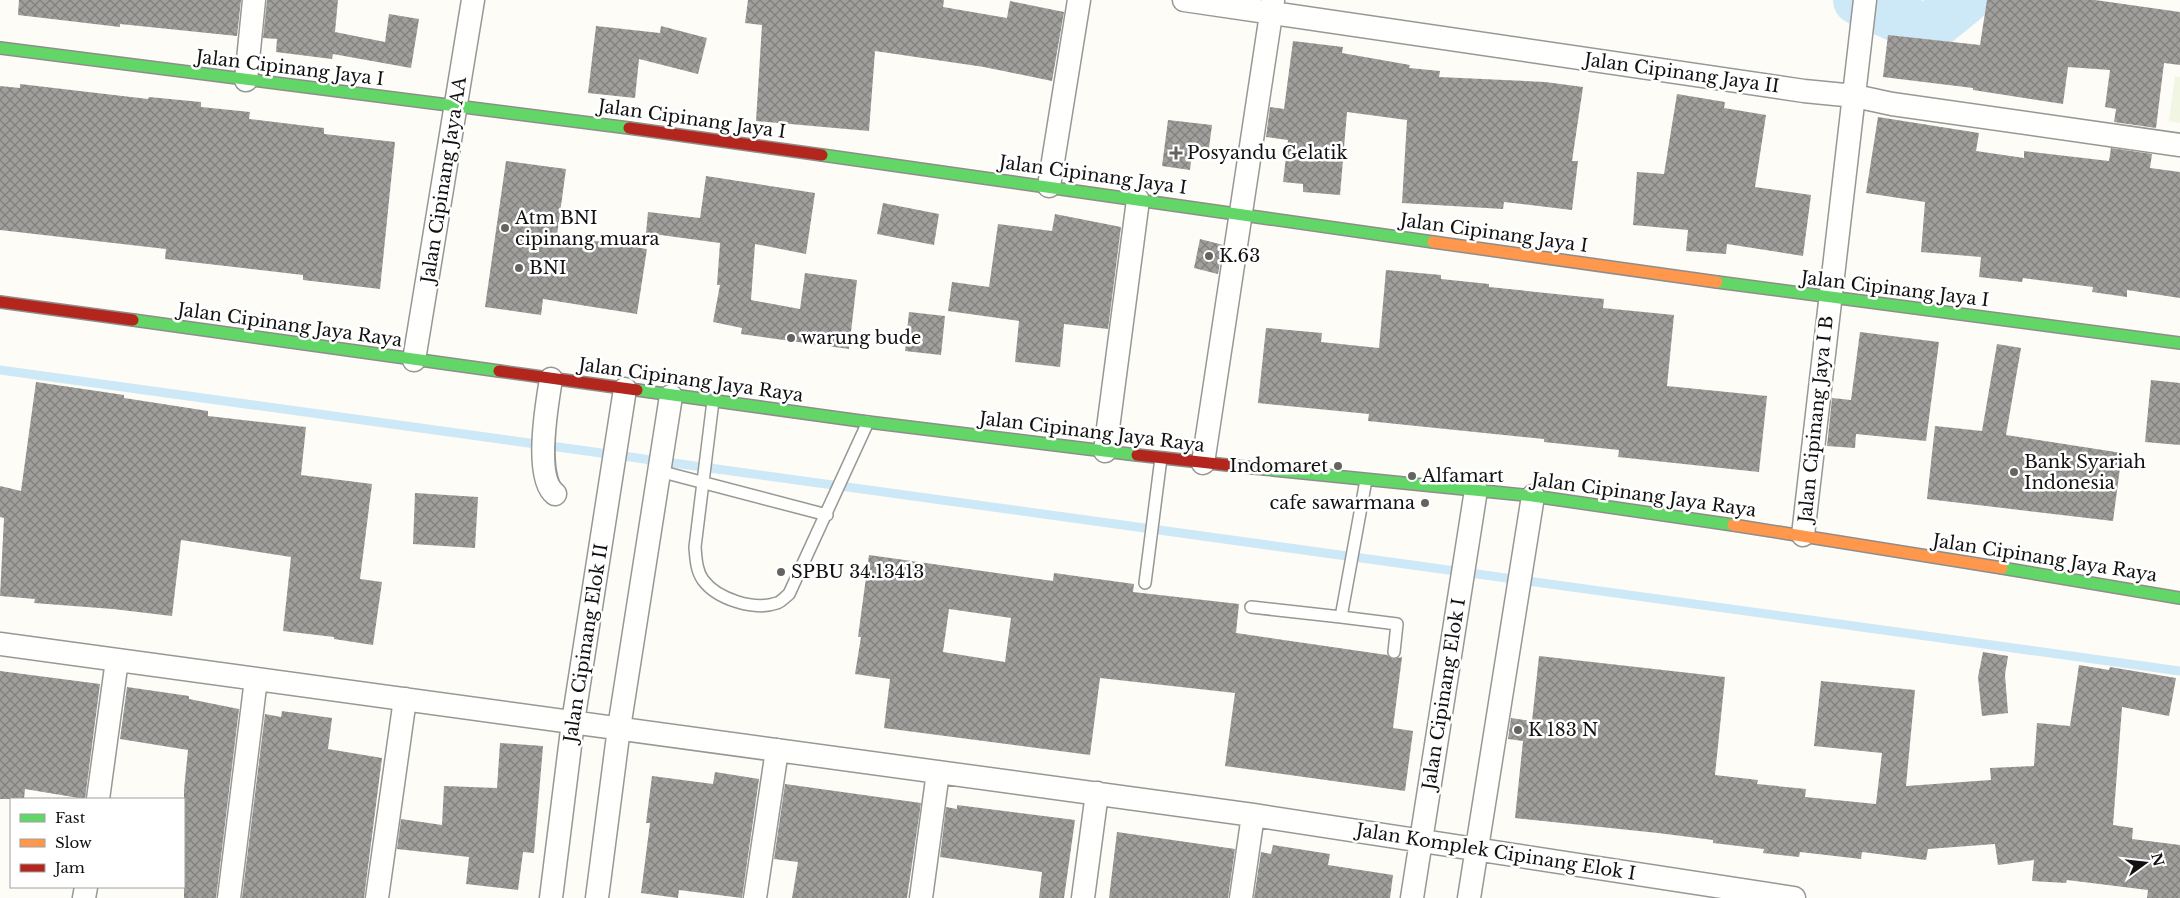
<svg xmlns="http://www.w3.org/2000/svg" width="2180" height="898" font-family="'Libre Baskerville',serif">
	<defs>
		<pattern id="building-cross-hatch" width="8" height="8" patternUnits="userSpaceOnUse" patternTransform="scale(1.25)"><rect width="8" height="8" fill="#a19f9c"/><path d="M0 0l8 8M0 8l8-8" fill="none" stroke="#82807e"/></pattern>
	</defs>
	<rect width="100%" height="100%" fill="#fdfcf7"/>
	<!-- pitch -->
	<path fill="#f0f6e1" d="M2175 76 2180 77V123L2169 121Z"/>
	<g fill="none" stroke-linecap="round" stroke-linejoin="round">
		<!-- stream -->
		<path stroke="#cde8f7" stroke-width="9" d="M0 370 2180 671"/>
		<!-- river -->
		<path stroke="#cde8f7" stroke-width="50" d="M1858 0 1927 30 1964 0"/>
	</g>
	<!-- building -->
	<path fill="url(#building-cross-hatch)" fill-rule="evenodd" d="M19 0H241L237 36 120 24V27L18 15Z
		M267 0H338L335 32 385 42 389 14 419 19 411 68 333 54 332 59 276 52 277 39 263 38Z
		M748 0H944L943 7 1007 18 1010 1 1064 12 1052 81 984 67 875 51 869 131 756 121 762 25 745 23Z
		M1987 0H2095L2180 12V65L2164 63 2156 128 2114 122 2116 109 2105 107 2110 70 2068 67 2063 104 1973 90V88L1883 77 1888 35 1980 45Z
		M596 26 660 33 661 26 707 38 698 74 639 59 635 98 588 93Z
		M1293 41 1343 47 1342 53 1410 65 1409 68 1440 71 1439 77 1545 82 1583 87 1572 161H1578L1572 210 1504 202 1503 209 1402 203 1407 120 1347 112 1340 195 1303 192V184L1283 182 1288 140 1266 137 1270 107 1284 109Z
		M20 84 148 99 149 97 201 102V107L250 112 249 119 324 128V134L395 142 380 289 303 280V275L165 259 166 249 0 230V86L20 88Z
		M1677 94 1725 102 1724 108 1766 115 1755 187 1811 195 1803 256 1727 244 1726 254 1686 251 1688 230 1633 225 1637 172 1664 174Z
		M1878 117 1979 133 1976 151 2024 158V151L2109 161 2111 148 2152 154 2150 168 2180 172V298L2127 290V297L2092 292 2093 287 2023 278 2022 282 1979 277 1981 257 1921 252 1925 202 1866 193Z
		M1168 120 1212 125 1209 148 1193 146 1190 170 1162 166Z
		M506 161 566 169 557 235 647 249 637 314 543 299 541 315 485 307Z
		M706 176 815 193 806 254 755 244 751 300 800 309 805 273 857 280 849 349 741 334 742 328 713 322 720 285H717L720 243 646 233 648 212 700 218Z
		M883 203 939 214 934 245 877 234Z
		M1055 214 1121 227 1108 329 1064 324 1060 367 1015 362 1019 321 948 311 952 282 989 287 998 224 1052 231Z
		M1200 239 1223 245 1218 274 1194 268Z
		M1386 270 1441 275V279L1489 284V287L1604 299 1603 308 1674 315 1667 386 1767 396 1759 472 1618 457 1619 450 1544 442V439L1368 421 1369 414 1258 403 1266 328 1322 333 1321 342 1379 348Z
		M909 312 945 316 941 355 905 351Z
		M1860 332 1939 342 1926 441 1856 434 1855 448 1827 446 1832 398 1851 400Z
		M1997 344 2021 348 2006 435 2122 453 2113 521 1927 499 1935 426 1982 431Z
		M2151 380 2180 383V445L2145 442Z
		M36 382 124 395V398L208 411V416L306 427 301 475 372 484 360 579 382 582 373 645 334 639V637L283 631 291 557 181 540 172 616 113 609 34 603 35 599 0 596 4 518 0 517V486L21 491Z
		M415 493 478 497 475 548 413 544Z
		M869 555 1053 581 1054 573 1134 584 1133 592 1239 604 1236 633 1387 655 1393 659 1402 657 1393 728 1413 731 1405 791 1225 766 1235 693 1100 678 1090 755 884 728 890 679 855 674 861 637H858ZM949 609 1011 618 1005 662 943 652Z
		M1983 652 2008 656 2005 675 2008 713 1982 716 1978 677Z
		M1539 656 1725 677 1715 775 1758 780 1757 784 1806 789 1805 797 1876 804 1882 753 1814 746 1821 681 1915 690 1906 786 1991 780 1990 768 2034 766 2037 723 2070 726 2079 665 2109 670 2110 667 2176 678 2169 716 2122 707 2113 825 2133 828 2132 839 2180 845V898H2147L2148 890 2067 880 2066 883 2032 881 2034 860 1998 865 1995 844 1928 849 1926 860 1862 852 1861 859 1800 852 1799 857 1763 853 1764 849 1713 843V840L1658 833 1515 818 1523 741 1508 739 1511 718 1532 721Z
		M0 671 100 684 85 799 25 789 24 799H0Z
		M127 687 189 696V699L239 709 216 898H184V790L188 750 120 739Z
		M282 711 332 718 328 749 382 758 364 898H242L265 714 281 717Z
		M500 743 543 746 534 853 523 852 518 890 466 884 469 857 397 849 401 819 442 825 444 786 497 788Z
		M715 772 759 779 742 898 679 890 678 898 641 893 650 823H646L652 776 713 784Z
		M785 784 921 803 907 898H792L798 862 774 859Z
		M957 805 1075 820 1064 898H1039L1042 872 940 857 946 807 957 809Z
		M1117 832 1235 849 1228 898H1109Z
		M1273 845 1330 854 1328 865 1393 875 1390 898H1254L1261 852 1271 854Z"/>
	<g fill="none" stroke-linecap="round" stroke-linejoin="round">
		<defs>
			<path id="lane" d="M713 401 695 547C696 558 696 570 703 580 717 599 754 611 777 603 781 602 785 597 789 594L868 422
				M659 471 827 515
				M1145 583 1161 458
				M1251 607 1341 617 1366 480
				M1341 617 1397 624 1394 652"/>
			<path id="street" d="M1184 0 1804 91 1855 96 1892 104 2180 145
				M246 80 254 0
				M1049 186 1079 0
				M414 360 473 0
				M551 379C547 403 534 478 555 494
				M1105 451 1138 200
				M1203 463 1273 1
				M1803 535 1865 0
				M0 644 1253 815 1794 898
				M98 799 117 660
				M84 898 86 887
				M229 898 256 679
				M377 898 405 699
				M551 898 573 722 625 389
				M597 898 619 728 671 396
				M755 898 777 750
				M921 898 938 772
				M1083 898 1097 793
				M1241 898 1253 815
				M1412 898 1476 490
				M1469 898 1533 496"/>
			<path id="fast" d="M0 48 629 128
				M822 155 1433 242
				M1717 282 2180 343
				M133 320 499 371
				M637 390 868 422 1137 455
				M1254 468 1533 496 1733 525
				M2002 568 2180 598"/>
			<path id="slow" d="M1433 242 1717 282
				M1733 525 2002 568"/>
			<path id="jam" d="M629 128 822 155
				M0 302 133 320
				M499 371 637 390
				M1137 455 1254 468"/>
		</defs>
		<!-- lane casing -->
		<use href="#lane" stroke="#979795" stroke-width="14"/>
		<!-- street casing -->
		<use href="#street" stroke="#979795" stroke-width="25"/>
		<!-- fast casing -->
		<use href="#fast" stroke="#8e8d8b" stroke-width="14"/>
		<!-- slow casing -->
		<use href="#slow" stroke="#8e8d8b" stroke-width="14"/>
		<!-- jam casing -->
		<use href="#jam" stroke="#8e8d8b" stroke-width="14"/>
		<!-- lane -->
		<use href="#lane" stroke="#fffffe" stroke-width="11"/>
		<!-- street -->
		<use href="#street" stroke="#fffffe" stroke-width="22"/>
		<!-- fast -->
		<use href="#fast" stroke="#63d668" stroke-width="11"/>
		<!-- slow -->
		<use href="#slow" stroke="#ff974d" stroke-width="11"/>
		<!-- jam -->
		<use href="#jam" stroke="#b3261e" stroke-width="11"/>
	</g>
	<!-- markers -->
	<g fill="#646362" stroke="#fff" stroke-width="2">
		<path d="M1173.5 145.5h5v5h5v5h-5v5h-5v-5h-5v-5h5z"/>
		<circle cx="505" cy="228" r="5"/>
		<circle cx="1209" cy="256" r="5"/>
		<circle cx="519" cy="268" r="5"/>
		<circle cx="791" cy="338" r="5"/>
		<circle cx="1338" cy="466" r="5"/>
		<circle cx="2014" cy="472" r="5"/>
		<circle cx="1412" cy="476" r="5"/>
		<circle cx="1425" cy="503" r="5"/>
		<circle cx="781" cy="572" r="5"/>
		<circle cx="1518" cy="730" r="5"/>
	</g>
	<g text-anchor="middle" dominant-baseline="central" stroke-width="5" stroke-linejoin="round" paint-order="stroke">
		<!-- street labels -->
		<g font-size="18" fill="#111" stroke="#fff">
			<text transform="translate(290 68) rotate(7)">Jalan Cipinang Jaya I</text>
			<text transform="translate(1682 73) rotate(8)">Jalan Cipinang Jaya II</text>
			<text transform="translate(692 119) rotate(8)">Jalan Cipinang Jaya I</text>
			<text transform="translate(1093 175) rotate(8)">Jalan Cipinang Jaya I</text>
			<text transform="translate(444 180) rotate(-81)">Jalan Cipinang Jaya AA</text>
			<text transform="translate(1494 233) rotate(8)">Jalan Cipinang Jaya I</text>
			<text transform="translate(1895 289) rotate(7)">Jalan Cipinang Jaya I</text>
			<text transform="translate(290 325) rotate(8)">Jalan Cipinang Jaya Raya</text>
			<text transform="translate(691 380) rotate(8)">Jalan Cipinang Jaya Raya</text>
			<text transform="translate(1816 419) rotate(-84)">Jalan Cipinang Jaya I B</text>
			<text transform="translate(1092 432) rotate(7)">Jalan Cipinang Jaya Raya</text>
			<text transform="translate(1644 495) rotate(8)">Jalan Cipinang Jaya Raya</text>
			<text transform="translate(2045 558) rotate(9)">Jalan Cipinang Jaya Raya</text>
			<text transform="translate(586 643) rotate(-81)">Jalan Cipinang Elok II</text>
			<text transform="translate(1444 694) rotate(-81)">Jalan Cipinang Elok I</text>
			<text transform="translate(1496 852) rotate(9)">Jalan Komplek Cipinang Elok I</text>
		</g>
		<!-- poi labels -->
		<g font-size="18" fill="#111" stroke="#fff" text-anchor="start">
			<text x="1187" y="153">Posyandu Gelatik</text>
			<text x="515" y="218">Atm BNI<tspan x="515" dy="21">cipinang muara</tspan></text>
			<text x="1219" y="256">K.63</text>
			<text x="529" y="268">BNI</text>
			<text x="801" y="338">warung bude</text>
			<text x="2024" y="462">Bank Syariah<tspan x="2024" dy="21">Indonesia</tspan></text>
			<text x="1328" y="466" text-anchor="end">Indomaret</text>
			<text x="1422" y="476">Alfamart</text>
			<text x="1415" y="503" text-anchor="end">cafe sawarmana</text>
			<text x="791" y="572">SPBU 34.13413</text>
			<text x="1528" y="730">K 183 N</text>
		</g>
	</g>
	<!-- legend -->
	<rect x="10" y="798" width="175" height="90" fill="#ffffff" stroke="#a0a0a0"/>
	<rect x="20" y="814" width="25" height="8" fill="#63d668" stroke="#a0a0a0"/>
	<text x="55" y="823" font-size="15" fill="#111111">Fast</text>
	<rect x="20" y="839" width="25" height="8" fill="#ff974d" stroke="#a0a0a0"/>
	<text x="55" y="848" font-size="15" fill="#111111">Slow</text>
	<rect x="20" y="864" width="25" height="8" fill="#b3261e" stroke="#a0a0a0"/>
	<text x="55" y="873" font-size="15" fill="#111111">Jam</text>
	<!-- north arrow -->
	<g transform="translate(2145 863) rotate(75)" stroke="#ffffff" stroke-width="4" paint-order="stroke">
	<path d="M0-4L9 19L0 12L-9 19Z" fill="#111111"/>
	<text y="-8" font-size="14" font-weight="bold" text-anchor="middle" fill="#111111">N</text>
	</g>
</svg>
